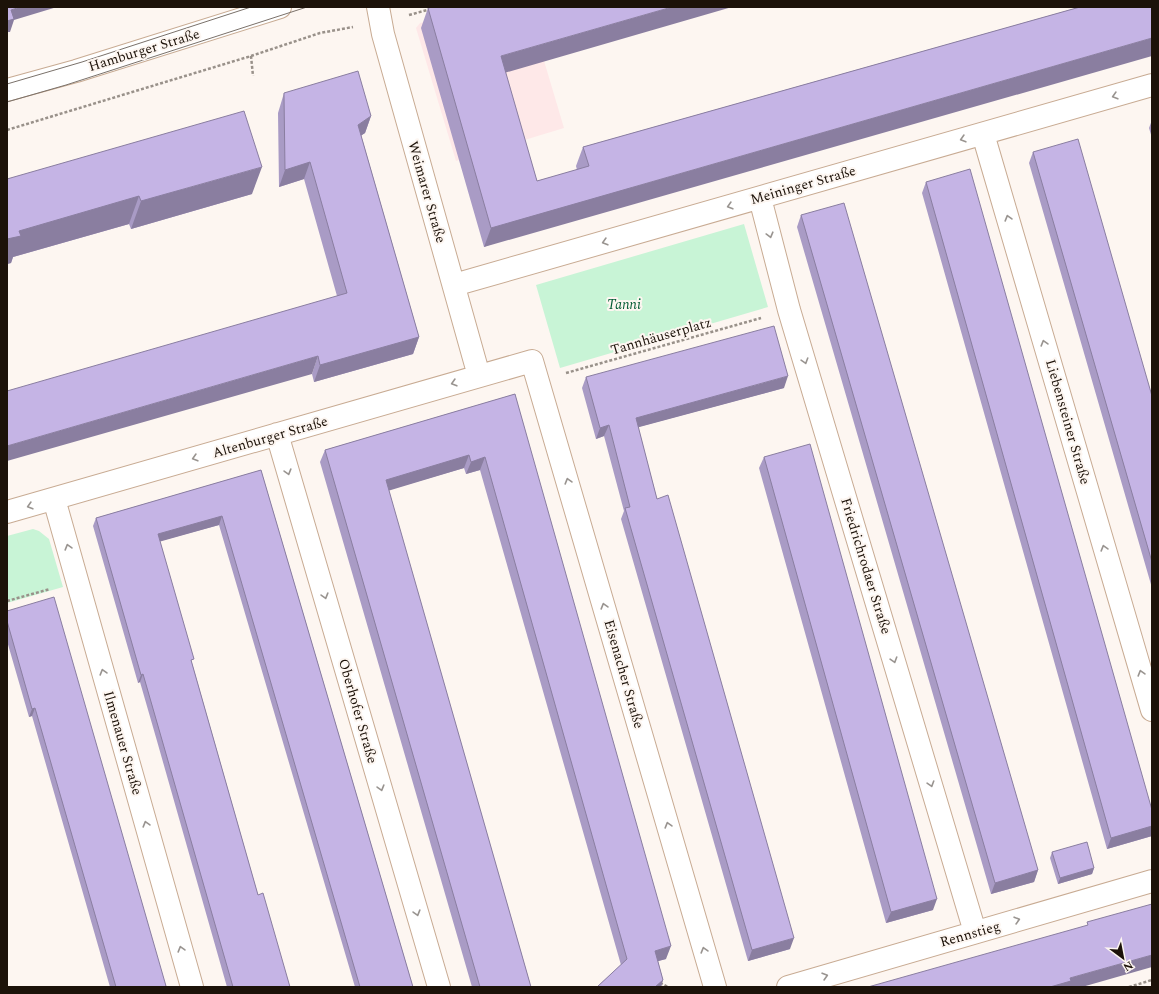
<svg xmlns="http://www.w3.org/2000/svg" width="1159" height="994" font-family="Spectral,serif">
	<rect width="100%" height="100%" fill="#fdf6f1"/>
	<!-- commercial -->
	<path fill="#fee8e8" d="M479 7H528L564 128 456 161 416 28 420 23Z"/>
	<!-- green -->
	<path fill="#c8f4d6" d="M744 224 768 307 560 368 536 285Z
		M33 529 39 531 49 539 63 587 7 603V536Z"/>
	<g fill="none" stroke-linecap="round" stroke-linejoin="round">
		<defs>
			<path id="minor" d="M378 7 383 34 479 376
				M983 134 1152 710
				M760 198 789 310 975 932
				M454 285 1152 85
				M277 434 439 987
				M54 499 192 987
				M7 512 532 361 715 987
				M788 987 1152 881"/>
			<path id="tertiary" d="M7 90 76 71 280 7"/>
		</defs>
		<!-- minor casing -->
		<use href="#minor" stroke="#c8ab93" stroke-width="24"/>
		<!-- tertiary casing -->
		<use href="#tertiary" stroke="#c8ab93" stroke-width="24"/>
		<!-- path -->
		<path stroke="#99918a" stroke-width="2.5" stroke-dasharray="3 2" stroke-linecap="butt" d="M409 15 431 9
			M251 56 253 76
			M7 130 251 56 320 33 353 27
			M566 373 761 318
			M7 601 50 589
			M660 983 668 987
			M1129 987 1152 980"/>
		<!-- minor -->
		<use href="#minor" stroke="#fff" stroke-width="22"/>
		<!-- tertiary -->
		<use href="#tertiary" stroke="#fff" stroke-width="22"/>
		<!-- tram -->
		<path stroke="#7a716a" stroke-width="1" d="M7 84 82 62 251 7
			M7 102 66 85 307 7"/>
	</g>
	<!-- wall -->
	<path fill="#a99bc5" d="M1080 7 484 247 421 28 428 8 505 73 537 181 577 170 576 166 583 147Z
		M284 93 371 116 365 133 361 135 419 337 413 354 314 382 312 374 337 296 304 179 279 187 278 113Z
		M1152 120V138L1149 128Z
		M1033 152 1152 396V588L1029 163Z
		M7 179 252 194 131 229 129 224 13 257 11 263 7 264Z
		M926 182 1152 836 1107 849 922 193Z
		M801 215 1038 870 1034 882 991 894 797 227Z
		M586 377 784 388 638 427 657 499 790 949 748 961 621 519 624 511 604 436 596 439 582 388Z
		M515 394 666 959 658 961 663 980 661 987H597L621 965 480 470 466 474 464 468 388 490 531 987H472L320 462 325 450Z
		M764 457 933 910 886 923 759 468Z
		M261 470 413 987H355L219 525 160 541 192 663 258 895 290 987H227L157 741 140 682 138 683 93 526 96 518Z
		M7 611 166 986V987H110L32 716 29 717 7 641Z
		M1052 852 1094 868 1092 874 1058 884 1050 858Z"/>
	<!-- shaded-wall -->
	<path fill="#8a7ea0" d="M20 7H57L14 20 10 32H7V21L11 10Z
		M672 7H732L494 76 501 56Z
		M1152 38V56L484 247 491 228Z
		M371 116 365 133 352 142 358 125Z
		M310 162 304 179 279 187 285 170Z
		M262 167 252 194 131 229 141 201Z
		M139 196 129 224 13 257 11 263 7 264V239L19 231Z
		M419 337 413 354 314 382 320 365Z
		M318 356 312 374 7 461V446Z
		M788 376 784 388 632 429 636 418Z
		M609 425 604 436 596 439 600 428Z
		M469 455 464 468 381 493 386 480Z
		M485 457 480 470 466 474 471 462Z
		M222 516 219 525 155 543 158 534Z
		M143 674 140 682 138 683 141 675Z
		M35 708 32 716 29 717 32 709Z
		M1152 826V836L1107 849 1111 838Z
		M1094 868 1092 874 1058 884 1060 878Z
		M1038 870 1034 882 991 894 995 883Z
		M937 899 933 910 886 923 891 912Z
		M794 938 790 949 748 961 752 950Z
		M671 946 666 959 651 963 655 951Z
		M1152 955V967L1082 987H1050L1070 978Z
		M663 980 661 987H655Z"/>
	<!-- building -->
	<path fill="#c5b4e5" stroke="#8a7ea0" d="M7 7H20L11 10 14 19 7 21Z
		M433 7H672L501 56 537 181 589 166 583 147 1080 7H1152V38L491 228 428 8Z
		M358 71 371 116 358 125 419 337 320 365 318 356 7 446V391L347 293 310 162 285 170 284 96V93Z
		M244 111 262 167 141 201 139 196 19 231 21 236 7 239V179Z
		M1078 139 1152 396V562L1033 152Z
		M970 169 1152 810V826L1111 838 926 182Z
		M844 203 1038 870 995 883 801 215Z
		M774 326 788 376 636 418 657 499 668 495 794 938 752 950 625 508 630 507 609 425 600 428 586 377Z
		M515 394 671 946 655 951 663 980 655 987H597L627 959 485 457 471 462 469 455 386 480 531 987H480L325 450Z
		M810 444 937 899 891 912 764 457Z
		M261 470 413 987H360L222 516 158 534 194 659 191 660 258 895 263 893 290 987H233L160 733 143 674 141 675 96 518Z
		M54 597 166 986 163 987H116L35 708 32 709 7 621V611Z
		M1087 842 1094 868 1060 878 1052 852Z
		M1152 904V955L1070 978 1071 981 1050 987H868L1088 925 1087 922Z"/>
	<!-- one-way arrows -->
	<defs><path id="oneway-chevron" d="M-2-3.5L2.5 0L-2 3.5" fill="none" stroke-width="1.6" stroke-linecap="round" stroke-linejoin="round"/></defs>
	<g stroke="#999490">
		<use href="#oneway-chevron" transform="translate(1115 96) rotate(164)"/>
		<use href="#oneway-chevron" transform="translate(963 139) rotate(164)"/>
		<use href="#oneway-chevron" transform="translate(730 206) rotate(164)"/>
		<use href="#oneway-chevron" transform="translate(1008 218) rotate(-106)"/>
		<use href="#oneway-chevron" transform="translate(770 235) rotate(75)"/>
		<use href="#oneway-chevron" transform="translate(605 242) rotate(164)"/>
		<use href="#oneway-chevron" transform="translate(1044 343) rotate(-106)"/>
		<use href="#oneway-chevron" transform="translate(805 361) rotate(73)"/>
		<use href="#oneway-chevron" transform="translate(454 383) rotate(164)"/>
		<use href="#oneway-chevron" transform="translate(195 458) rotate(164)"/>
		<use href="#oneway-chevron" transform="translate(288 472) rotate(74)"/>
		<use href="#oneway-chevron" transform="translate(568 481) rotate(-106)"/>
		<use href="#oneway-chevron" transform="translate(30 506) rotate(164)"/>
		<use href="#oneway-chevron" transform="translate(68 547) rotate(-106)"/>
		<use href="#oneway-chevron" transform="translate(1104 548) rotate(-106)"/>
		<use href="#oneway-chevron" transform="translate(325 596) rotate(74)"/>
		<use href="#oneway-chevron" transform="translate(604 606) rotate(-106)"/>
		<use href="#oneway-chevron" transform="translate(894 660) rotate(73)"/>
		<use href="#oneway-chevron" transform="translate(103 672) rotate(-106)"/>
		<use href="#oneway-chevron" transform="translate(1141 673) rotate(-106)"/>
		<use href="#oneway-chevron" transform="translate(931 784) rotate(73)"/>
		<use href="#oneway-chevron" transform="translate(381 788) rotate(74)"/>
		<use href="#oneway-chevron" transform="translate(146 824) rotate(-106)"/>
		<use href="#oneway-chevron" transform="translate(668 825) rotate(-106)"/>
		<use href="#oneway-chevron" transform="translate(417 913) rotate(74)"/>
		<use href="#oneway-chevron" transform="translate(1017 920) rotate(-16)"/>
		<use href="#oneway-chevron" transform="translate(181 949) rotate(-106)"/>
		<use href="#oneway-chevron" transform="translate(704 950) rotate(-106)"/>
		<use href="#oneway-chevron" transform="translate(825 976) rotate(-16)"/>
	</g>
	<g text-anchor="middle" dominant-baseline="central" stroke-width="4" stroke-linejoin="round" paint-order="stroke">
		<!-- street labels -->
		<g font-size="14" fill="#1c1209" stroke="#fdf6f1">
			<text transform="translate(144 50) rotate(-17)">Hamburger Straße</text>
			<text transform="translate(803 185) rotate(-16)">Meininger Straße</text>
			<text transform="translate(427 192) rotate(74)">Weimarer Straße</text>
			<text transform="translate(661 336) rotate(-16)">Tannhäuserplatz</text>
			<text transform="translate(1068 422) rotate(74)">Liebensteiner Straße</text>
			<text transform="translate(270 437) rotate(-16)">Altenburger Straße</text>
			<text transform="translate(866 566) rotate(73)">Friedrichrodaer Straße</text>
			<text transform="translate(624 674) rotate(74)">Eisenacher Straße</text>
			<text transform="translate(358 711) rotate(74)">Oberhofer Straße</text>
			<text transform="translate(123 743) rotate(74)">Ilmenauer Straße</text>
			<text transform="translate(970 934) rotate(-16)">Rennstieg</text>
		</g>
		<!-- park labels -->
		<g font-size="14" font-style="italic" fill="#005a32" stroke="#fdf6f1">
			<text x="624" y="304">Tanni</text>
		</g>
	</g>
	<!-- border -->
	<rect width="1159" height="994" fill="none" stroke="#1c1209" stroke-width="16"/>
	<!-- north arrow -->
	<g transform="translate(1123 958) rotate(148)" stroke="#fdf6f1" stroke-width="3" paint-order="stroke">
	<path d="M0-3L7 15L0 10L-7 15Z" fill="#1c1209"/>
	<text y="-6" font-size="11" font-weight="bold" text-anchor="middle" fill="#1c1209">N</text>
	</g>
</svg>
